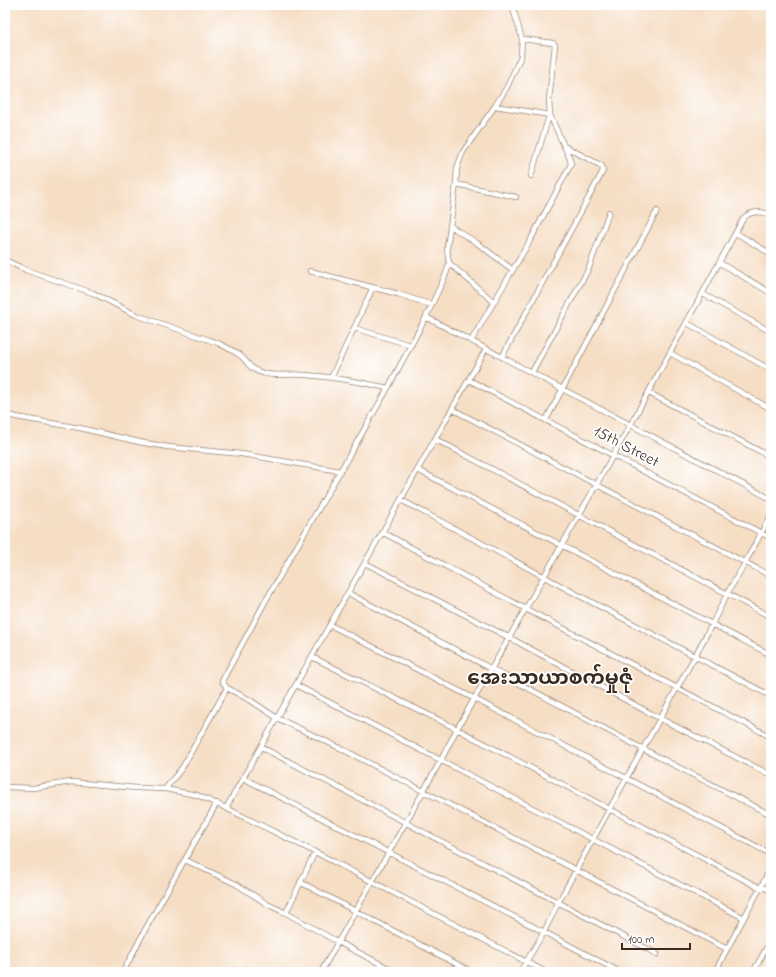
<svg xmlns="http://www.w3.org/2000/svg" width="776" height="977" font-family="'Indie Flower','Noto Sans Myanmar',sans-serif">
	<rect width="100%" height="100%" fill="#fff"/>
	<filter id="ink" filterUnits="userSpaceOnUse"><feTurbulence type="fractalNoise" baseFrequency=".025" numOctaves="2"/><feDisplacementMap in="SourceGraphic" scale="8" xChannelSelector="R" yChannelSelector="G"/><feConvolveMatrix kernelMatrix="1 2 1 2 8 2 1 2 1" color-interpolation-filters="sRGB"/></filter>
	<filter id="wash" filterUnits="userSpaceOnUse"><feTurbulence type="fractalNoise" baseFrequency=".012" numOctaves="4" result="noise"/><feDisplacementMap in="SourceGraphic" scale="16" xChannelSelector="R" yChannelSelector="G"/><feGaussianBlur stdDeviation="0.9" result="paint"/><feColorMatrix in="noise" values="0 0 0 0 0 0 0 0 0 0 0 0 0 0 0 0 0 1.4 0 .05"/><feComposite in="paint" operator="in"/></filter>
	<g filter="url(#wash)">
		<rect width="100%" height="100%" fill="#f6dec5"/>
	</g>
	<g filter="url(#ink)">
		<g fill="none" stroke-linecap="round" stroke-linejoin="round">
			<defs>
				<path id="minor" d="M512 5 522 39 521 56 507 87 495 106 463 152 457 168 456 184 447 248 449 263 446 274 426 317 388 388 265 602 222 681 227 688 250 700 277 718 340 748 576 870 727 949
					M495 106 550 115
					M531 176 548 119 550 115
					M456 184 516 197
					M450 226 477 243 513 270
					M736 233 771 254
					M5 260 26 270 93 293 136 315 218 343C226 347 235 351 242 357 247 362 250 368 257 371 272 378 290 373 306 375 333 377 361 382 388 388
					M449 263 494 302
					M720 263 771 293
					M310 271 398 294 432 305
					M703 294 771 332
					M426 317 771 499
					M687 323 771 370
					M354 328 410 345
					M471 341 531 239 571 164 570 159 564 146 550 115 549 100 555 45 553 43 522 39
					M670 353 771 409
					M502 357 603 171 602 166 564 146
					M532 372 589 268 609 212
					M331 378 373 287
					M469 380 771 538
					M649 393 771 457
					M452 409 771 576
					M5 414 16 417 80 428 139 442 168 447 242 454 340 471
					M546 420 657 211
					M435 439 771 617
					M418 470 771 655
					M401 500 580 596 771 696
					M382 532 526 609 771 737
					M365 563 510 638 661 719 771 775
					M348 593 643 749 771 815
					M330 625 475 699 771 854
					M312 657 457 729 760 888H766L771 891
					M296 685 744 918
					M261 747 657 954
					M243 778 544 932 620 972
					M5 787 33 788 71 782 137 788 165 789 197 795 226 808 315 852 546 972
					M165 789 182 768 227 688
					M226 808 452 409 486 349
					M185 860 236 884 267 904 286 913 338 942 396 972
					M300 882 472 972
					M286 913 315 852
					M123 972 146 928 217 803
					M321 972 441 760 457 729 631 424 743 219C750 210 761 212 771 214
					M520 972 544 932 558 903 626 779 695 656 712 624 727 594 745 563 771 515
					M715 972 727 949 771 868
					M753 972 771 940"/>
			</defs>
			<!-- minor casing -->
			<use href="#minor" stroke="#988472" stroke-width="6"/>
			<!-- minor -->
			<use href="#minor" stroke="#fff" stroke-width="4.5"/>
		</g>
	</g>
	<g text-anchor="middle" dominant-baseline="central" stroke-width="3.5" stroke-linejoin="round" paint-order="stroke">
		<!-- street labels -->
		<g font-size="16" fill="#3b2a1e" stroke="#fff">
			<text transform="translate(626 447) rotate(28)">15th Street</text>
		</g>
		<!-- district labels -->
		<g font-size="20" font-weight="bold" fill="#3b2a1e" stroke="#fff">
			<text x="550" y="679">အေးသာယာစက်မှုဇုံ</text>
		</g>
	</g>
	<!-- margin -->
	<rect width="776" height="977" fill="none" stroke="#fff" stroke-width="20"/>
	<!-- scale -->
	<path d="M622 943v6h68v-6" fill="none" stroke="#3b2a1e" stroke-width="2"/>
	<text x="628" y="943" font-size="12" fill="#3b2a1e" stroke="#ffffff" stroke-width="3" paint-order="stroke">100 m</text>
</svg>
